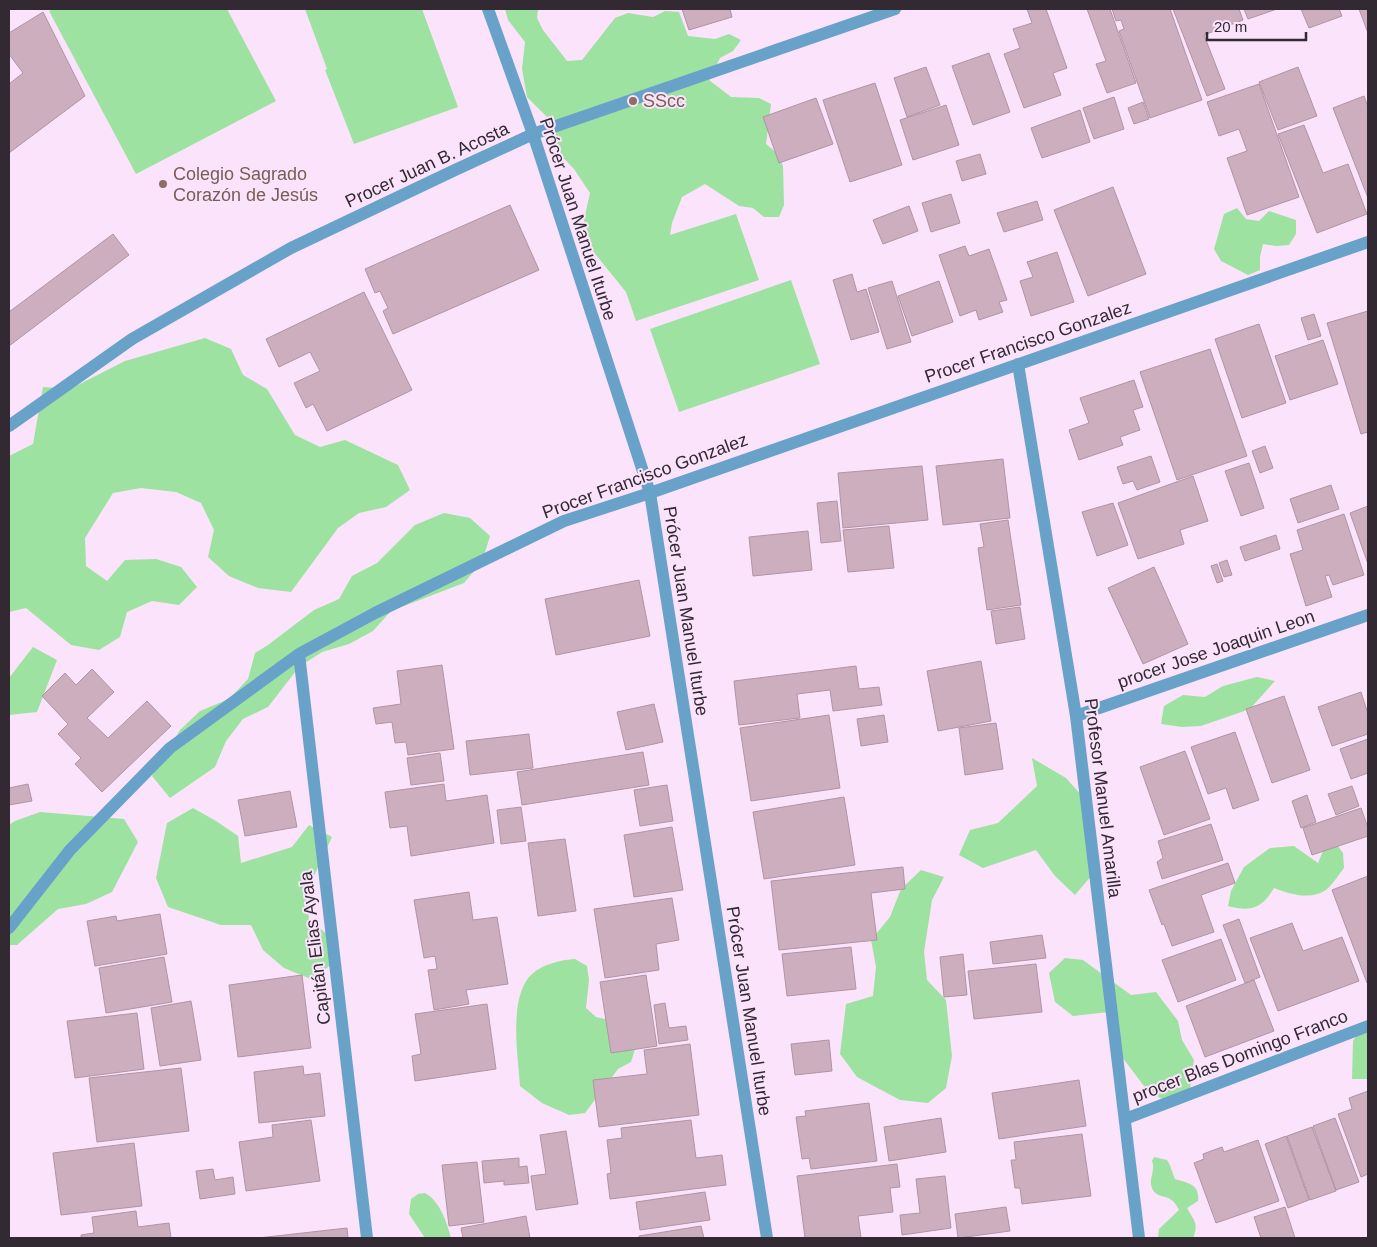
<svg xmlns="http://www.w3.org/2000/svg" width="1377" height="1247" font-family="Arial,sans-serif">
	<rect width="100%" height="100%" fill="#fbe3fb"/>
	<!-- green -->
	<path fill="#9de2a0" d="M54 9H227L276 101 136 174 49 11Z
		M305 9H422L458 107 354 144 325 70 327 69Z
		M505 9H538L537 18 543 30 567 61 582 60 615 18 628 13 653 17 665 11 679 12 688 36 715 39 729 34 741 40 733 51 720 58 709 80 731 97 759 98 771 104 766 144 777 153 783 166 784 205 779 217H764L753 208 739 206 705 184 682 197 672 223 670 235 736 214 759 280 636 321 626 292 592 250 584 220 590 193 574 169 552 146 548 118 527 97 522 69 525 42 508 20Z
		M1237 208 1246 219 1259 221 1269 211 1296 220V234L1289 245 1276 246 1263 244 1260 257V270L1248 275 1221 261 1214 249 1224 214Z
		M791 280 820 364 679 412 650 329Z
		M205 338 231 349 243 375 267 389 295 435 320 447 345 440 398 465 410 490 386 507 359 513 338 528 291 592 258 588 229 576 208 557 214 530 201 503 176 492 141 488 113 493 85 538 86 566 107 581 125 560 156 559 181 567 197 587 179 605 152 601 127 612 120 637 99 650 71 645 26 608 9 612V456L33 444 43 387 70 389 125 361Z
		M444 513 470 518 490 536 482 562 464 583 391 611 373 631 349 644 322 652 299 667 268 707 243 719 226 741 215 767 170 798 152 776 180 730 200 711 229 699 248 679 255 653 268 645 314 610 339 599 352 576 377 563 415 525Z
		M33 647 57 660 37 712 9 715V678Z
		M1257 677 1275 681 1250 709 1201 726 1182 727 1161 724 1164 706 1183 695 1205 697 1223 686Z
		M1032 758 1066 778 1083 797 1092 875 1075 895 1055 876 1036 850 983 868 959 855 970 830 998 823 1037 786Z
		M193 808 216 821 238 836 241 863 292 847 309 825 332 837 307 891 309 919 329 936 334 963 311 979 284 968 263 950 251 925H221L168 907 156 878 167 823Z
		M40 812 124 819 138 842 112 892 86 904 58 909 17 945H9V825L15 821Z
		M1335 842 1343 853 1344 868C1339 874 1333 884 1327 889 1312 901 1289 894 1274 888 1262 909 1250 912 1228 906L1231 891 1244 867 1270 848 1294 846 1318 863 1323 851Z
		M921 870 944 877 932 900 924 952 927 980 946 1000 952 1056 946 1088 928 1103 900 1100 857 1077 840 1054 846 1004 873 996 876 967 871 940 890 917 901 889Z
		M1065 958 1083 960 1131 995 1156 992 1178 1021 1182 1040 1194 1060 1189 1097 1170 1104 1147 1090 1122 1057 1109 1012 1073 1016 1055 1002 1049 973Z
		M575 959 587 966 589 980 586 1008 596 1017 609 1020 635 1049 631 1062 618 1069 585 1113 569 1115 542 1103 520 1086C518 1056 508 996 532 974 543 964 561 960 575 959Z
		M1368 1023V1079H1352L1353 1041 1363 1024Z
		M1154 1157 1167 1160C1171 1166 1172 1172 1175 1179 1188 1183 1200 1184 1198 1201L1187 1208C1194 1221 1199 1223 1193 1238L1158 1237 1159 1229 1179 1210C1171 1191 1157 1201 1152 1188 1148 1179 1156 1170 1152 1161Z
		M425 1193C440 1201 447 1223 451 1238H425L409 1214 411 1199 418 1194Z"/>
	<!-- building -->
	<path fill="#cdaebf" stroke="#b194a4" d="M682 9H730L732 17 689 30Z
		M1027 9H1046L1067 68 1053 73 1061 95 1024 108 1004 54 1020 48 1013 29 1032 23Z
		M1087 9H1110L1136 83 1107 93 1096 64 1106 61Z
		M1112 9H1170L1202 100 1150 118 1119 31 1124 29 1121 20 1116 21Z
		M1173 9H1239L1243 20 1204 35 1225 89 1207 96Z
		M1244 9H1277L1248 19Z
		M1301 9H1339L1342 16 1309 28Z
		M1359 9H1368V33Z
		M43 12 85 96 9 153V84L23 73 9 54V33Z
		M989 53 1010 112 973 125 952 66Z
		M926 67 940 105 907 117 894 78Z
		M1298 67 1317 116 1278 130 1259 82Z
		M875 83 902 165 850 182 823 100Z
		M1259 84 1299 197 1247 215 1227 158 1247 151 1239 129 1219 136 1207 102Z
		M1364 96 1368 107V198L1333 108Z
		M1114 97 1124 129 1094 139 1083 108Z
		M816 98 833 144 779 163 763 117Z
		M1143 102 1149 119 1134 124 1128 108Z
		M946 105 959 145 913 160 900 120Z
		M1080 110 1090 142 1042 158 1031 128Z
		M1304 125 1323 173 1348 164 1367 214 1317 233 1278 134Z
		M980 154 986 174 962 181 956 161Z
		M1113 187 1146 274 1088 296 1054 210Z
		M951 194 960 223 931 232 922 203Z
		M1037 201 1043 220 1004 232 997 213Z
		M510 205 539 270 393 334 383 311 388 308 380 291 375 293 365 269Z
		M909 206 918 231 883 244 873 220Z
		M113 234 129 255 9 346V312Z
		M965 246 969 256 989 249 1007 300 999 302 1003 312 979 320 976 310 960 316 939 255Z
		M1057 252 1074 302 1031 316 1020 281 1033 277 1027 262Z
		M852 274 857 292 866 289 879 332 851 340 833 280Z
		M892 281 911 342 887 349 868 288Z
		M939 281 953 322 912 336 898 296Z
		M364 292 412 390 327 431 313 404 306 408 294 383 320 371 310 352 279 367 266 339Z
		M1368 311V432L1361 434 1327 323Z
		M1314 314 1321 336 1308 340 1301 318Z
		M1259 324 1286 403 1242 418 1215 339Z
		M1323 340 1338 384 1290 400 1275 356Z
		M1210 349 1247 456 1177 480 1140 372Z
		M1134 380 1143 407 1133 410 1140 430 1120 437 1123 445 1079 460 1069 430 1089 423 1080 398Z
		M1265 446 1273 468 1260 473 1252 451Z
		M1151 456 1160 482 1137 490 1133 481 1123 484 1117 467Z
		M1003 459 1010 518 943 525 936 466Z
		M1249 463 1264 508 1241 516 1225 471Z
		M922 466 928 520 843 528 838 473Z
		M1193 476 1208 521 1180 530 1184 544 1138 559 1118 503Z
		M1331 485 1339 509 1298 523 1290 499Z
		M837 501 841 541 821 543 817 503Z
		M1113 503 1128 545 1097 556 1082 512Z
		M1368 506V564L1350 513Z
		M1344 514 1364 575 1333 585 1329 575 1325 576 1332 597 1306 606 1290 554 1303 550 1297 530Z
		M1008 520 1021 605 987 610 978 548 984 547 980 524Z
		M889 526 894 568 848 572 843 530Z
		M808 531 812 570 753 576 749 537Z
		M1276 535 1280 549 1245 561 1240 547Z
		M1227 560 1232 575 1224 577 1219 563Z
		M1217 564 1223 581 1217 583 1211 566Z
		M1154 567 1188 644 1143 664 1108 588Z
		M639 580 650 636 556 655 545 599Z
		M1020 607 1025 639 996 644 991 611Z
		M981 661 991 721 938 731 927 671Z
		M442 665 454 749 408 755 406 742 395 743 392 722 376 724 373 708 401 704 397 671Z
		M856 666 859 689 879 687 882 705 833 711 830 690 797 694 800 718 739 725 734 681Z
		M92 669 114 692 87 718 108 738 147 701 171 726 102 792 75 764 81 758 58 734 68 724 42 696 65 673 76 685Z
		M1361 692 1368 714V734L1332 746 1318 707Z
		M1284 696 1310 770 1272 783 1246 709Z
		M654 704 663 742 626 750 617 712Z
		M829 715 840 788 751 801 740 728Z
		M884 715 888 742 861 746 857 719Z
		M996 723 1003 769 965 775 959 728Z
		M1235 732 1259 800 1233 809 1226 788 1208 794 1191 747Z
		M529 734 533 768 470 775 466 741Z
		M1368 739V773L1351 779 1340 749Z
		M1185 751 1210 819 1164 835 1140 767Z
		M643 752 649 785 522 805 517 772Z
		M440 753 444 781 411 785 407 758Z
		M28 784 32 801 9 805V788Z
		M444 784 446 801 487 795 494 843 411 856 407 826 390 828 385 792Z
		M667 785 673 821 640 826 634 790Z
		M1352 786 1359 806 1336 815 1328 794Z
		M290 791 297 827 245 836 238 800Z
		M1307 795 1316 822 1301 828 1292 801Z
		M844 797 855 865 764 879 753 812Z
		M521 807 526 841 501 844 497 810Z
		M1361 808 1368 828V836L1312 855 1303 828Z
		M1211 824 1223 860 1162 879 1157 862 1163 858 1158 841Z
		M672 827 683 890 634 897 624 835Z
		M565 839 576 911 538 916 528 843Z
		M1228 863 1235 883 1201 895 1214 932 1172 946 1164 924 1162 925 1149 890Z
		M903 867 905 889 871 893 877 940 779 950 771 881Z
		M1368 876V983H1367L1332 890Z
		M469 892 473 920 497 917 508 984 466 990 469 1004 434 1010 428 970 437 969 435 956 424 958 414 900Z
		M672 898 679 940 656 944 659 970 605 978 594 909Z
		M160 914 167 954 95 966 87 921 116 916 117 921Z
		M1239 919 1260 977 1245 983 1223 925Z
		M1292 923 1303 951 1342 937 1359 981 1278 1011 1250 938Z
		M1042 935 1046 958 993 964 990 942Z
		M1221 939 1236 980 1178 1002 1162 960Z
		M851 947 856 989 787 996 782 954Z
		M963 954 967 995 944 997 940 957Z
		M164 957 172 1002 106 1013 99 968Z
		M1036 964 1042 1012 974 1019 968 971Z
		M302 975 311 1048 238 1057 229 985Z
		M646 975 657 1046 611 1053 600 982Z
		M1254 980 1274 1031 1205 1057 1186 1006Z
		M191 1001 201 1060 160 1066 151 1008Z
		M665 1003 669 1028 686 1026 688 1040 659 1044 654 1005Z
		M487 1004 496 1069 415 1081 412 1056 421 1054 415 1014Z
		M137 1013 144 1069 75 1078 67 1021Z
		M829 1040 832 1071 795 1075 791 1044Z
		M690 1044 699 1115 599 1127 593 1080 647 1074 644 1050Z
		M303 1066 304 1075 320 1073 325 1116 259 1123 254 1072Z
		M181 1068 189 1131 97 1142 89 1078Z
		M1079 1080 1086 1126 999 1139 992 1093Z
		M1368 1091V1174L1361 1177 1338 1114 1352 1109 1349 1098Z
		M869 1103 877 1161 811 1169 809 1158 802 1159 796 1117 806 1116 805 1111Z
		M941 1118 946 1152 889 1161 884 1127Z
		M1335 1118 1359 1182 1336 1190 1313 1126Z
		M311 1120 320 1181 246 1191 239 1142 273 1137 272 1125Z
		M691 1120 696 1158 722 1155 726 1185 610 1199 607 1174 611 1173 607 1140 622 1138 621 1128Z
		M1312 1127 1336 1191 1310 1200 1287 1136Z
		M566 1131 578 1204 536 1210 531 1176 546 1174 540 1135Z
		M1082 1134 1091 1196 1022 1204 1020 1188H1015L1011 1160H1016L1014 1142Z
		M1286 1136 1309 1200 1288 1208 1265 1144Z
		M1258 1140 1279 1201 1216 1223 1194 1163 1204 1159 1203 1154 1222 1147 1224 1152Z
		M134 1143 142 1206 61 1215 53 1153Z
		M519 1158V1167L527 1166 529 1183 504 1185V1181L484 1183 482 1161Z
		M477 1162 484 1222 449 1226 442 1165Z
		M897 1164 900 1187 890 1188 893 1212 858 1216 861 1238H805L797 1176Z
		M213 1169 215 1180 233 1177 235 1194 200 1199 196 1171Z
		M945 1176 951 1228 902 1235 900 1215 920 1213 916 1179Z
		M705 1192 710 1220 640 1230 636 1202Z
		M1006 1207 1010 1231 958 1238 955 1214Z
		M1285 1207 1295 1238H1261L1254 1217Z
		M136 1211 138 1227 169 1223 171 1238H81V1235L94 1233 92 1217Z
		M526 1216 530 1238H463L461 1228Z
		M701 1226 704 1238H639V1236Z
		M347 1228 348 1238H258Z"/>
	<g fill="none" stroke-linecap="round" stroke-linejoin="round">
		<!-- minor -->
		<path stroke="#69a2c9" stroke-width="12" d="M488 9 533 134 650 493 767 1238
			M1018 364 1076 716 1139 1238
			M9 426 132 339 291 248 455 170 533 134 895 9
			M299 654 367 1238
			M1076 716 1368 615
			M9 928 70 850 170 748 299 654 375 613 564 521 650 493 1368 242
			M1125 1119 1368 1026"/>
	</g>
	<!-- markers -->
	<g fill="#8d6e63" stroke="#fbe3fb" stroke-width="2">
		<circle cx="633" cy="101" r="5"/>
		<circle cx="163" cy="184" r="5"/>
	</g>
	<g text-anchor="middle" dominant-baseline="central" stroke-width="4" stroke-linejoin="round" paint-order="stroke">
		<!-- education labels -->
		<g font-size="18" fill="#785e54" stroke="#fbe3fb" text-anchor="start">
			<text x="643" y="101">SScc</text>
			<text x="173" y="174">Colegio Sagrado<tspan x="173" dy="21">Corazón de Jesús</tspan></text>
		</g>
		<!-- street labels -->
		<g font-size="18" fill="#322932" stroke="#fbe3fb">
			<text transform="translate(427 165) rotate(-25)">Procer Juan B. Acosta</text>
			<text transform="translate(578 219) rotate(72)">Prócer Juan Manuel Iturbe</text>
			<text transform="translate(1028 342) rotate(-19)">Procer Francisco Gonzalez</text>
			<text transform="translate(645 476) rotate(-20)">Procer Francisco Gonzalez</text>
			<text transform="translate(686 611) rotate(81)">Prócer Juan Manuel Iturbe</text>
			<text transform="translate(1216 649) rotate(-19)">procer Jose Joaquin Leon</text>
			<text transform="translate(1103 798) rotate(83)">Profesor Manuel Amarilla</text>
			<text transform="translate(315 948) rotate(-97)">Capitán Elias Ayala</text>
			<text transform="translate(749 1011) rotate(81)">Prócer Juan Manuel Iturbe</text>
			<text transform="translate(1240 1056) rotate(-21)">procer Blas Domingo Franco</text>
		</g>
	</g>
	<!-- border -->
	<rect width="1377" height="1247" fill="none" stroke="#322932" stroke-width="20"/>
	<!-- scale -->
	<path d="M1207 32v8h99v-8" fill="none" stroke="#322932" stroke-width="2.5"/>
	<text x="1214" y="32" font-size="15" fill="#322932" stroke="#fbe3fb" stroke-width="4" paint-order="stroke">20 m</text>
</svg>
